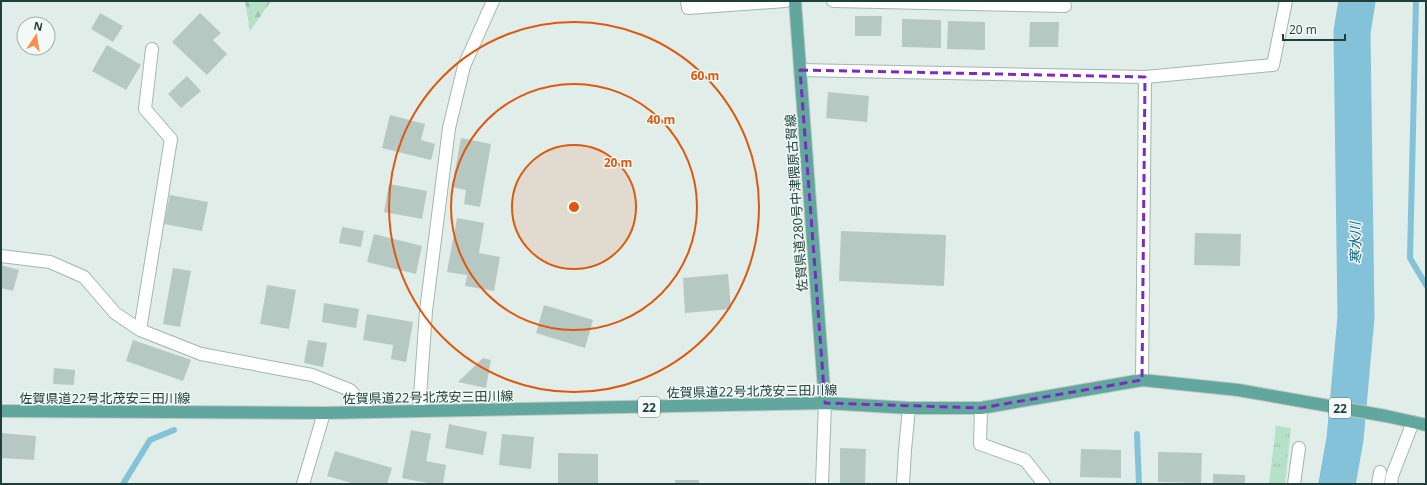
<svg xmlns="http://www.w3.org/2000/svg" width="1427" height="485" font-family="'Open Sans','Noto Sans JP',sans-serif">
	<defs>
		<pattern id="grass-tufts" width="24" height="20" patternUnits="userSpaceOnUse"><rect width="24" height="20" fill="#b7e1c7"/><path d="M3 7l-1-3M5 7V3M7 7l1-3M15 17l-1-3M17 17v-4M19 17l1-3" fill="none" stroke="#9dc2ac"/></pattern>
		<pattern id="forest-firs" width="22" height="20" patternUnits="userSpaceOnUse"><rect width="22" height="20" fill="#b7e1c7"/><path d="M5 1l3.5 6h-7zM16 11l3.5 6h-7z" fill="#9dc2ac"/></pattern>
	</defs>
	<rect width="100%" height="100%" fill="#e1ede9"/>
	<!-- grass -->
	<path fill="url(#grass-tufts)" d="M1276 426 1291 428 1285 484H1269Z"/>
	<!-- forest -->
	<path fill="url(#forest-firs)" d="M245 1H271L250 31Z"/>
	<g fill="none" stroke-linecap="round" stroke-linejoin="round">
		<!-- stream -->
		<path stroke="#83c2d8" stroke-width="6" d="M1416 1 1410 258 1426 285
			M1137 434 1139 484
			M123 484 150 440 174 430"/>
		<!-- river -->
		<path stroke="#83c2d8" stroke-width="37" d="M1337 484 1345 439 1356 317 1352 32 1357 1"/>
	</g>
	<!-- building -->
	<path fill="#b6c8c2" d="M100 13 123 26 113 42 91 29Z
		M200 13 221 33 213 40 227 54 207 75 172 42Z
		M855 16H882L881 36H855Z
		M902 19 941 20V48L902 47Z
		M948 21 985 22V50L947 49Z
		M1030 22H1059L1058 47H1029Z
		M107 45 141 65 126 90 92 71Z
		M187 76 201 91 181 108 168 94Z
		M828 92 869 96 867 122 826 118Z
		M390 115 425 124 421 140 435 144 431 160 382 148Z
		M461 138 491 144 480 207 464 204 466 190 452 187Z
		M389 184 427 191 422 219 384 212Z
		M170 195 208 202 202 231 164 224Z
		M457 218 484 223 479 253 500 257 494 291 465 286 467 275 447 272Z
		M342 227 364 231 361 247 339 243Z
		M841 231 946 235 944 286 839 281Z
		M1195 233 1241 234 1240 266 1194 265Z
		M374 234 422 246 416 274 367 262Z
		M1 265 19 270 13 291 1 288Z
		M173 268 191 271 180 327 163 324Z
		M728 274 731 309 685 313 683 278Z
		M267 285 296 290 289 329 260 324Z
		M324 303 359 309 356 328 322 322Z
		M544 305 593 320 585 348 536 333Z
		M367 314 413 322 406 362 391 359 393 345 363 340Z
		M133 340 191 360 183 381 126 361Z
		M308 340 327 343 323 367 304 363Z
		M483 358 491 360 486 388 458 382Z
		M54 368 75 370 74 385 53 384Z
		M449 424 487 432 483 455 445 448Z
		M411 430 431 434 426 461 446 465 443 484H433L402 478Z
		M1 433 36 436 34 460 1 458Z
		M502 434 534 437 531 469 499 465Z
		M840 448 866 449 865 484H840Z
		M1081 449 1121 450V478L1080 477Z
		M335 451 392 468 387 484H355L327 476Z
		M1158 452 1202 453 1201 483 1158 482Z
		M558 453 598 454V484H558Z
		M1213 474 1245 475V484H1213Z
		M675 480H699V484H675Z"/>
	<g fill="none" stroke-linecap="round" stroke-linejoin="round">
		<defs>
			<path id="minor" d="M687 1 688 8 785 1
				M833 1 1065 6
				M800 70 1145 77 1273 65 1286 1
				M1 256 50 262 84 277 115 313 140 330 201 354 312 375 350 390 370 412
				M140 330 171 139 145 109 152 49
				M1142 380 1145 77
				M981 408 980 444 1025 460 1044 484
				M419 411 426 311 449 128 464 66 493 1
				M303 484 324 413
				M822 484 825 403
				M903 484 905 450 909 408
				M1294 484 1299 448
				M1378 484 1380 472
				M1391 484 1392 476 1413 422"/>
			<path id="major" d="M795 1 825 403
				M1 411 324 413 825 403 909 408H981L1142 380 1238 390 1386 416 1426 425"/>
		</defs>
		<!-- minor casing -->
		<use href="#minor" stroke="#a3b6b1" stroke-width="14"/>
		<!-- major casing -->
		<use href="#major" stroke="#c0cac8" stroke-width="14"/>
		<!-- minor -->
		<use href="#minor" stroke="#fff" stroke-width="12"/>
		<!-- major -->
		<use href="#major" stroke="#61a79d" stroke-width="12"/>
	</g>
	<!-- marked area -->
	<path fill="none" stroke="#7b2cbf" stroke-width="3" stroke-dasharray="8 5" stroke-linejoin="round" d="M800 70 1145 77 1142 380 981 408 825 403Z"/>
	<!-- distance rings -->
	<circle cx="574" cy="207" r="62" fill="#de580e" fill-opacity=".12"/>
	<g fill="none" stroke="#de580e" stroke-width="2">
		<circle cx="574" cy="207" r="62"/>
		<circle cx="574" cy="207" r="123"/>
		<circle cx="574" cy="207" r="185"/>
	</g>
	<g text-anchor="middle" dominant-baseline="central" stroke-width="3" stroke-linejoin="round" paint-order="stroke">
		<!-- shield labels -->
		<g fill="#f2f9f6" stroke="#5e7872" stroke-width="1">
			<rect x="638" y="397" width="22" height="20" rx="3"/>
			<rect x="1329" y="398" width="22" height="20" rx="3"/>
		</g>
		<g font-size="12" font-weight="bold" fill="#1f403a">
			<text x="649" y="407">22</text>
			<text x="1340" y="408">22</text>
		</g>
		<!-- street labels -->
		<g font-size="13" fill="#1f403a" stroke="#f2f9f6">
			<text transform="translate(796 203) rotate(-94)">佐賀県道280号中津隈原古賀線</text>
			<text transform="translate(752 391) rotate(-1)">佐賀県道22号北茂安三田川線</text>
			<text transform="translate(428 397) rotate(-1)">佐賀県道22号北茂安三田川線</text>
			<text x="105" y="398">佐賀県道22号北茂安三田川線</text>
		</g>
		<!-- water labels -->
		<g font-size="14" font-style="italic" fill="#136482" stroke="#f2f9f6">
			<text transform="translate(1355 243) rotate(-91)">寒水川</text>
		</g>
	</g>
	<circle cx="574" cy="207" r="6" fill="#de580e" stroke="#f2f9f6" stroke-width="2"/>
	<g font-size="12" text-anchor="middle" font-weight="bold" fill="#de580e" stroke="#f2f9f6" stroke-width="3" stroke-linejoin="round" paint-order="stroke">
		<text x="705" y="80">60 m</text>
		<text x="661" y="124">40 m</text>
		<text x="618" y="167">20 m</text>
	</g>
	<!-- border -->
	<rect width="1427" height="485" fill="none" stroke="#1f403a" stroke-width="4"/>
	<!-- north arrow -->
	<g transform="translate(36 36) rotate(12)"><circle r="19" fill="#f2f9f6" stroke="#9eafab"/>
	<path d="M0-3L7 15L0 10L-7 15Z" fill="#ff8b4d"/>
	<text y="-6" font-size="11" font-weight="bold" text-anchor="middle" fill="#1f403a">N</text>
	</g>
	<!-- scale -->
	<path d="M1283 34v6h62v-6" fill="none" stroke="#1f403a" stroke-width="2"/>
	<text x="1289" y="34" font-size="12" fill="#1f403a" stroke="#f2f9f6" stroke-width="3" paint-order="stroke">20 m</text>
</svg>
